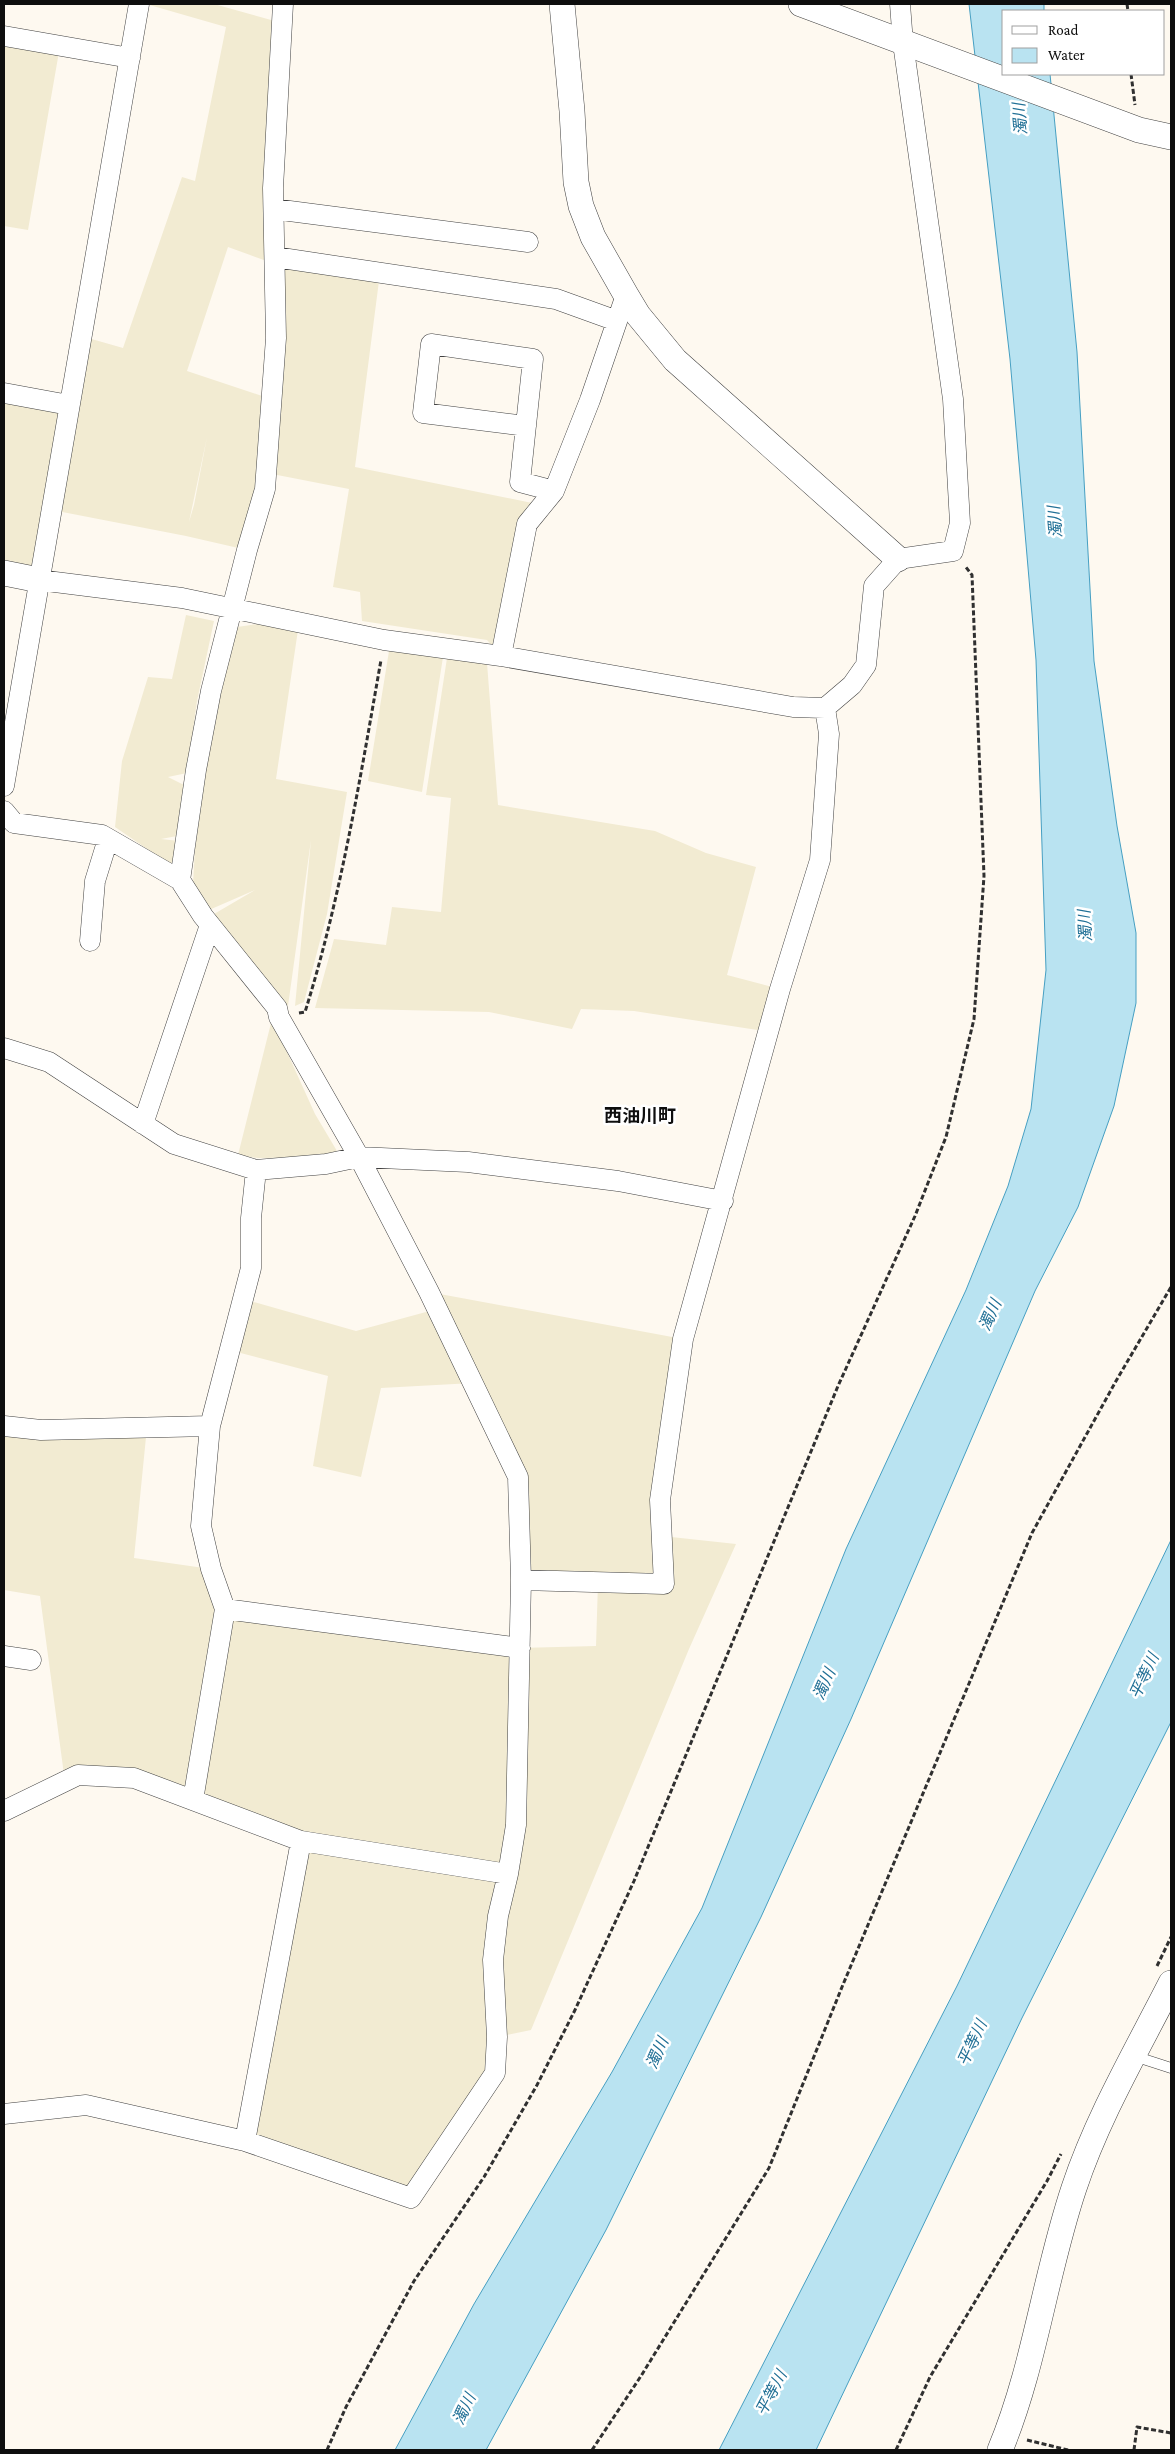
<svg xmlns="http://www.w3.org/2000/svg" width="1175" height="2454" font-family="'Crimson Pro','Noto Sans JP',serif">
	<rect width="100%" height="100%" fill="#fef9f0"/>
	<!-- farmland -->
	<path fill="#f2ebd2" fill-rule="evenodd" d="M146 4H214L282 23 274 251 380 273 355 467 542 505 501 656 487 640 362 621 360 592 333 587 349 489 267 473 247 550 186 536 52 510 39 580 4 573V393L69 405 81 336 123 348 182 177 195 181 226 27ZM228 247 275 264 271 399 187 371ZM207 437 194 505 189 522Z
		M4 36 60 46 28 230 4 226Z
		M186 615 214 621 197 701 187 773 168 777 186 786 177 836 161 839 179 841 172 866 115 827 122 761 148 677 172 679Z
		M286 620 299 623 276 779 347 792 327 914 304 1002 295 1006 311 840 288 1006 266 982 214 914 255 890 209 910 193 884 195 848 215 696 237 627Z
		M389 651 443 657 422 792 368 781Z
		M447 658 487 663 498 805 655 831 706 853 756 867 727 975 780 989 770 1032 634 1011 581 1009 572 1029 489 1012 315 1008 334 939 386 945 392 907 441 912 451 798 426 795Z
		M272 1019 315 1114 337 1151 322 1157 258 1158 238 1155Z
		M429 1292 683 1339 662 1536 736 1544 689 1649 531 2030 497 2037 495 2073 411 2198 245 2141 300 1842 134 1778 65 1782 40 1596 4 1590V1426L147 1427 134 1558 211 1569 225 1609 519 1648 596 1646 598 1583 521 1580 518 1477 473 1383 381 1388 361 1477 313 1466 328 1376 229 1350 243 1299 356 1331 437 1309Z"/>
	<!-- water -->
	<path fill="#b9e3f1" stroke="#469fc2" d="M969 4H1044V11H1004V74H1050L1077 352 1094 661 1117 826 1136 933V1003L1114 1106 1078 1207 1035 1291 851 1719 761 1917 606 2230 486 2450H395L474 2304 612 2072 702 1908 846 1549 966 1290 1008 1186 1031 1109 1046 970 1036 660 1010 359Z
		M1171 1540V1722L1022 2018 816 2450H719L957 1986Z"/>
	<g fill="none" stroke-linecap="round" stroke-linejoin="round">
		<defs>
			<path id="service" d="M1134 2056 1171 2068"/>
			<path id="minor" d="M4 36 130 58
				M274 209 528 242
				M275 257 556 299 617 321
				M4 393 69 405
				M526 426 423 413 431 344 533 359 520 482 554 491
				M39 580 182 598 384 640 501 656 793 707 825 708 852 685 866 665 874 586 898 559 953 551 960 523 953 399 903 43 900 4
				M501 656 527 524 554 491 590 400 626 295
				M4 786 139 4
				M4 811 14 823 102 835 180 880 203 916 277 1008 279 1017 359 1157 429 1292 518 1477 521 1580 516 1825 508 1874 301 1841 134 1778 78 1775 4 1811
				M180 880 196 770 211 691 247 550 265 489 276 338 273 188 283 4
				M90 941 95 881 108 839
				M4 1048 49 1062 174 1144 256 1170
				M143 1124 210 925
				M4 1426 41 1430 210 1426
				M521 1580 664 1584 660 1500 683 1339 780 989 820 860 829 734 825 708
				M225 1609 520 1648
				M4 1656 31 1660
				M193 1800 225 1609 211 1569 201 1526 210 1426 251 1268V1218L256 1170 326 1164 359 1157 468 1162 618 1181 723 1201
				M4 2114 86 2105 245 2141 411 2198 495 2073 497 2037 493 1960 498 1916 508 1874
				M245 2141 301 1841"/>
			<path id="tertiary" d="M562 4 572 111 576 182 581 206 593 237 626 295 638 315 675 360 898 559
				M801 4 1139 130 1171 137
				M4 573 39 580
				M1000 2450C1035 2366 1045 2274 1074 2188 1098 2116 1137 2050 1171 1983"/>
		</defs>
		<!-- service casing -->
		<use href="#service" stroke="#414141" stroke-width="11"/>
		<!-- minor casing -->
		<use href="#minor" stroke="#414141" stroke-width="21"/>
		<!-- tertiary casing -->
		<use href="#tertiary" stroke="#414141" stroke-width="26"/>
		<!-- path -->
		<path stroke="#303030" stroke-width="3" stroke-dasharray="5 2.5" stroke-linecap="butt" d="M1127 4 1128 11
			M1131 74 1135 105
			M299 1013 305 1012C341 897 360 779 381 660
			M1157 1966 1171 1937
			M1027 2440 1068 2450
			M327 2450 346 2407 414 2281 484 2177 537 2085 575 2010 634 1881 838 1386 915 1216 946 1137 974 1019 984 876 972 575 965 566
			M592 2450 641 2376 769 2168 842 1987 1032 1533 1116 1381 1171 1287
			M896 2450 930 2377 1047 2181 1061 2154
			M1134 2450 1137 2427 1171 2433"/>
		<!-- service -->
		<use href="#service" stroke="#fff" stroke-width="10"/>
		<!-- minor -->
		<use href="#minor" stroke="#fff" stroke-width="20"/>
		<!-- tertiary -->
		<use href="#tertiary" stroke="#fff" stroke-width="25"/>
	</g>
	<g text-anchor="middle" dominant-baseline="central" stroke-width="5" stroke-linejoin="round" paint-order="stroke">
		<!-- water labels -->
		<g font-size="16" font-style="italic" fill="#217096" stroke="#fff">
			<text transform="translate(1020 119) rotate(-95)">濁川</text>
			<text transform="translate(1055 522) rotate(-95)">濁川</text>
			<text transform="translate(1085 926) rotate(-94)">濁川</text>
			<text transform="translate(990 1315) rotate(-66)">濁川</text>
			<text transform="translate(1144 1676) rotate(-65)">平等川</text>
			<text transform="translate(824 1684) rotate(-66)">濁川</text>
			<text transform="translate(972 2043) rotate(-65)">平等川</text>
			<text transform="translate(657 2053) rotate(-66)">濁川</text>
			<text transform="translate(771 2393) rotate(-62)">平等川</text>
			<text transform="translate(464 2409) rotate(-65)">濁川</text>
		</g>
		<!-- quarter labels -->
		<g font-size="18" font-weight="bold" fill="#0e0e0e" stroke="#fff">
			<text x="640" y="1116">西油川町</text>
		</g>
	</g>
	<!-- border -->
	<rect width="1175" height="2454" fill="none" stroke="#0e0e0e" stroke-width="10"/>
	<!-- legend -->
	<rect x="1002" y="10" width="162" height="65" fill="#ffffff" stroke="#9f9f9f"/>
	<rect x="1012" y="26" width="25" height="8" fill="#ffffff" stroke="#9f9f9f"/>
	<text x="1048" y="35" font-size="15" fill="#0e0e0e">Road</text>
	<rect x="1012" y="48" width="25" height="15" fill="#b9e3f1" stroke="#9f9f9f"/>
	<text x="1048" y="60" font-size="15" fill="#0e0e0e">Water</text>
</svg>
